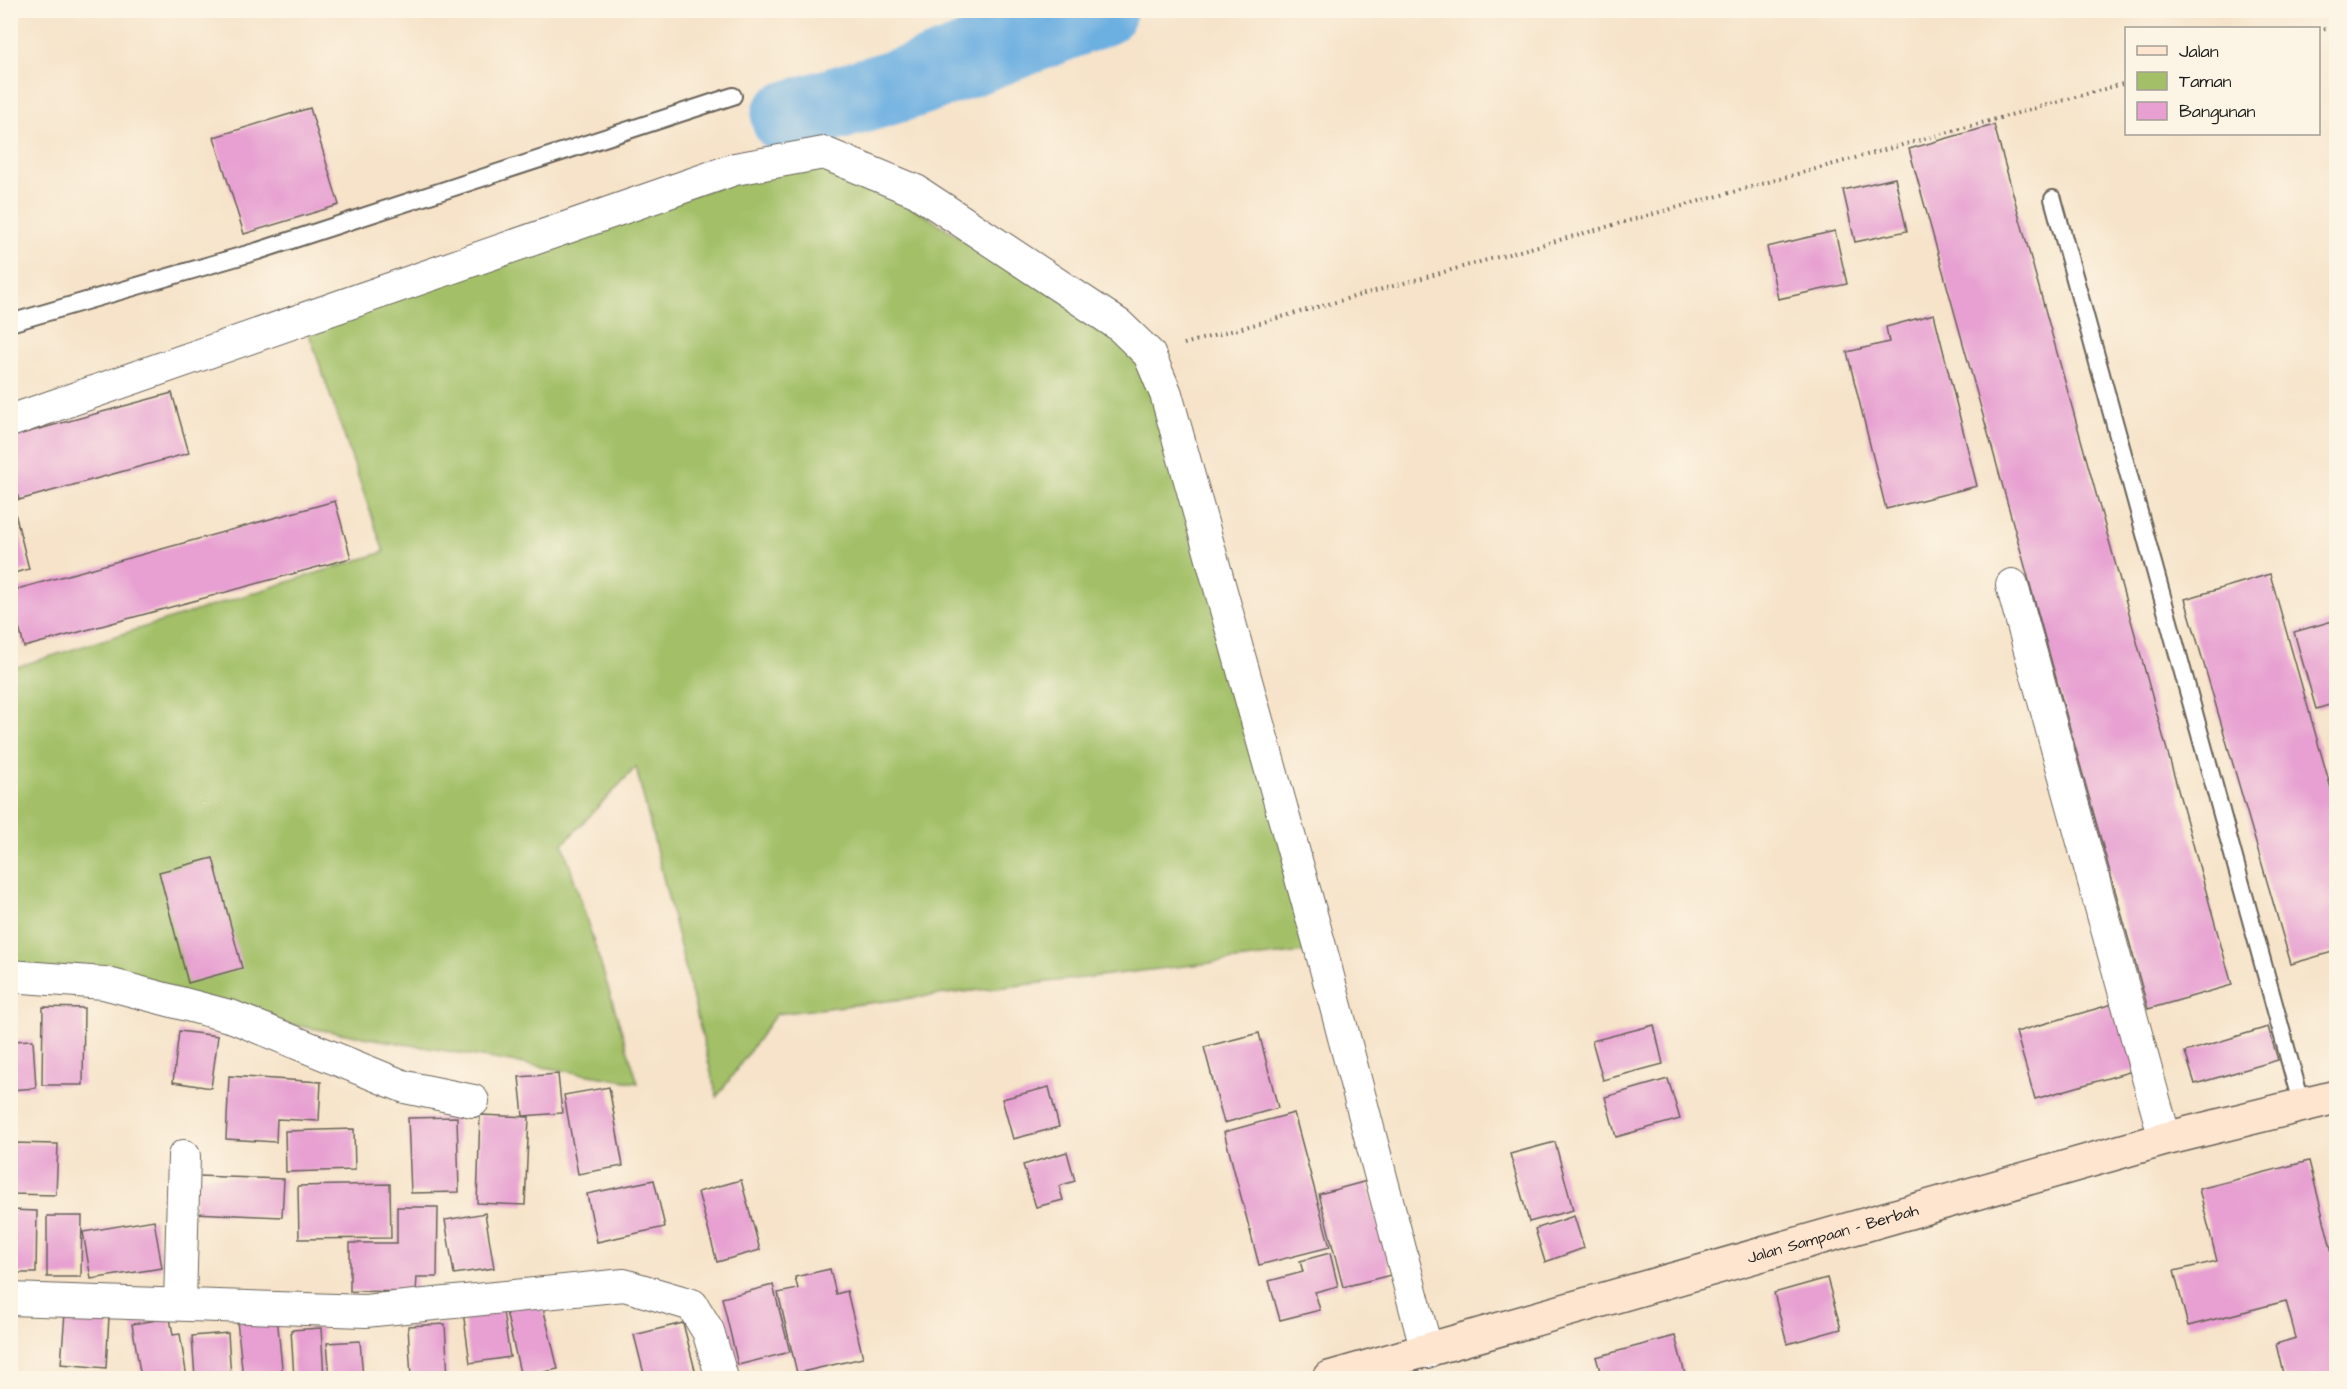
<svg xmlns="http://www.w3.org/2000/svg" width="2347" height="1389" font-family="'Architects Daughter',sans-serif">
	<rect width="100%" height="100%" fill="#fcf5e5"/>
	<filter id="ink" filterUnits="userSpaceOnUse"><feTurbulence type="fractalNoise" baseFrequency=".0167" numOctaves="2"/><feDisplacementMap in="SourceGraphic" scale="12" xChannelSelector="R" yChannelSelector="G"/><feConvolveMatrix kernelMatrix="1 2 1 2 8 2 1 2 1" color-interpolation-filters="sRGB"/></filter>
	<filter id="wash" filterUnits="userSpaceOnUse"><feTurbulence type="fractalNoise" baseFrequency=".008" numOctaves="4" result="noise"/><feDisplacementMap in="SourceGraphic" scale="24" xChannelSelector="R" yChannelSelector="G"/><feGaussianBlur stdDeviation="1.35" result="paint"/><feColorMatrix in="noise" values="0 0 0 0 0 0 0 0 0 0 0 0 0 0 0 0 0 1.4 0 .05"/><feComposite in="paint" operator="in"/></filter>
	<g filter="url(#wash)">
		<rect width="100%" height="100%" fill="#f6e3c9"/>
		<!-- green -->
		<path fill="#a3c068" stroke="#606e42" stroke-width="1.5" d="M824 153 1149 354 1321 950 776 1014 717 1097 636 767 563 844 638 1083 11 978 10 669 384 552 304 319Z"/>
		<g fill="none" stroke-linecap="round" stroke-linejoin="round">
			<!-- river -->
			<path stroke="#6cafe1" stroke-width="74" d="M788 118 913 81 1100 10"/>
		</g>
		<g id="blocks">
			<!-- building -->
			<path fill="#e7a0d1" d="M310 108 339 205 244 234 214 137Z
				M1994 125 2232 985 2148 1009 1909 149Z
				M1895 178 1907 231 1855 242 1843 190Z
				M1835 231 1847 284 1778 299 1767 247Z
				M1934 314 1977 486 1886 509 1847 352 1889 342 1886 327Z
				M172 393 189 453 19 500 10 470V437Z
				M335 501 351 558 24 647 10 591Z
				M15 513 29 569 10 574V514Z
				M2270 574 2336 806V951L2291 964 2185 599Z
				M2336 620V703L2316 709 2294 632Z
				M213 858 242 968 188 983 159 872Z
				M2123 1001 2143 1068 2035 1099 2016 1032Z
				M43 1007 84 1008 83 1085H42Z
				M1654 1025 1663 1064 1603 1080 1592 1041Z
				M2268 1027 2278 1060 2195 1084 2185 1052Z
				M179 1031 218 1036 211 1088 173 1082Z
				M1259 1033 1278 1108 1224 1123 1204 1047Z
				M33 1040 36 1088 10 1090V1041Z
				M558 1074 562 1113 523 1116 519 1077Z
				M229 1076 321 1082 319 1121 277 1119 276 1142 226 1139Z
				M1668 1079 1680 1119 1616 1137 1605 1097Z
				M609 1087 623 1166 578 1174 564 1095Z
				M1049 1087 1059 1127 1013 1139 1002 1099Z
				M1294 1113 1330 1247 1259 1265 1224 1132Z
				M480 1115 529 1117 525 1205 477 1203Z
				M457 1117 459 1192 411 1193 408 1118Z
				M354 1129 355 1170 286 1172 285 1131Z
				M1555 1142 1573 1210 1529 1222 1510 1154Z
				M10 1143 58 1144 56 1195 10 1194Z
				M1067 1152 1075 1181 1059 1186 1063 1200 1036 1207 1023 1165Z
				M2309 1161 2336 1268V1378H2284L2276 1344 2296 1338 2286 1301 2188 1326 2174 1271 2217 1261 2199 1189Z
				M197 1176 284 1179 282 1217 195 1213Z
				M654 1180 665 1227 597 1242 587 1194Z
				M741 1180 760 1250 717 1262 698 1192Z
				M1367 1181 1391 1275 1343 1287 1319 1194Z
				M390 1184 391 1238 299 1239 298 1186Z
				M397 1207H438L437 1277H417L416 1292 350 1291V1243H397Z
				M10 1210 37 1211 36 1273H10Z
				M485 1213 494 1268 454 1274 445 1220Z
				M47 1216H82L81 1277H47Z
				M1574 1216 1584 1248 1545 1262 1535 1229Z
				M154 1220 162 1268 91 1279 83 1232Z
				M1330 1253 1338 1286 1315 1292 1320 1310 1280 1320 1269 1281 1303 1272 1300 1261Z
				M830 1269 836 1294 847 1291 863 1358 797 1373 778 1293 798 1289 795 1277Z
				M1827 1278 1841 1329 1787 1344 1774 1293Z
				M773 1285 790 1352 738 1365 722 1298Z
				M501 1299 510 1357 470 1363 462 1304Z
				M541 1299 558 1369 521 1377 505 1307Z
				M65 1313 109 1317 106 1368 61 1364Z
				M277 1316 283 1378H243L237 1320Z
				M170 1318 173 1335 180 1334 187 1378H141L132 1324Z
				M683 1323 697 1378H645L634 1335Z
				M445 1324 448 1378H411L408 1326Z
				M321 1328 324 1378H294L291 1330Z
				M228 1333 231 1378H195L192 1336Z
				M1675 1336 1686 1378H1602L1596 1357Z
				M360 1341 363 1378H330L327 1343Z"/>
		</g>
	</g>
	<g filter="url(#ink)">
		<use href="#blocks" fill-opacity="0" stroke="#686259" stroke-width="1.5"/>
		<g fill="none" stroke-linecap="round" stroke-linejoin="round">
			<defs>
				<path id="service" d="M2053 199 2302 1106
					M10 323 258 251 733 96"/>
				<path id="minor" d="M10 421 735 169 824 153 916 191 1119 325 1149 354 1166 394 1321 950 1427 1352
					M2012 585 2165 1139
					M10 976 104 983 233 1017 405 1087 473 1101
					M10 1299 365 1311 624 1285 692 1305 708 1331 722 1378
					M180 1303 184 1156"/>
				<g id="secondary">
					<path id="s1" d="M1329 1378 2165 1139 2336 1097"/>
				</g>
			</defs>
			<!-- service casing -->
			<use href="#service" stroke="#686259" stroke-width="20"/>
			<!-- minor casing -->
			<use href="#minor" stroke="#686259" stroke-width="34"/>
			<!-- secondary casing -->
			<use href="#secondary" stroke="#686259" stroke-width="36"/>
			<!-- path -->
			<path stroke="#686259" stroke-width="4" stroke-dasharray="1.5 4.5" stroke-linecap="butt" d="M2318 30 2336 25
				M1184 344 2126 83"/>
			<!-- service -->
			<use href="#service" stroke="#fff" stroke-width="16"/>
			<!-- minor -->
			<use href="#minor" stroke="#fff" stroke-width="32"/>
			<!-- secondary -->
			<use href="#secondary" stroke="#fde5d0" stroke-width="33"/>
		</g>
	</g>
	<g text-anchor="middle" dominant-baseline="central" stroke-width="5" stroke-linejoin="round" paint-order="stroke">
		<!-- street labels -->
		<g font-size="16" fill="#1c1c1c" stroke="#fcf5e5">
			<text stroke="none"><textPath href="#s1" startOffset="524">Jalan Sampaan - Berbah</textPath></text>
		</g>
	</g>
	<!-- margin -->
	<rect width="2347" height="1389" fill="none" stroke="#fcf5e5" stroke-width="36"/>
	<!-- legend -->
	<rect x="2125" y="27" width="195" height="108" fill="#fcf5e5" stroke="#a29e95" stroke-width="1.5"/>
	<rect x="2137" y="46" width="30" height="9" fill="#fde5d0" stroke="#a29e95" stroke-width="1.5"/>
	<text x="2179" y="57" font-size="18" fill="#1c1c1c">Jalan</text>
	<rect x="2137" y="72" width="30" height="18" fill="#a3c068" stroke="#a29e95" stroke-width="1.5"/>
	<text x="2179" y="87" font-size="18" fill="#1c1c1c">Taman</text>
	<rect x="2137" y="102" width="30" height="18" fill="#e7a0d1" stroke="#a29e95" stroke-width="1.5"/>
	<text x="2179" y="117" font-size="18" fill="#1c1c1c">Bangunan</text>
</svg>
